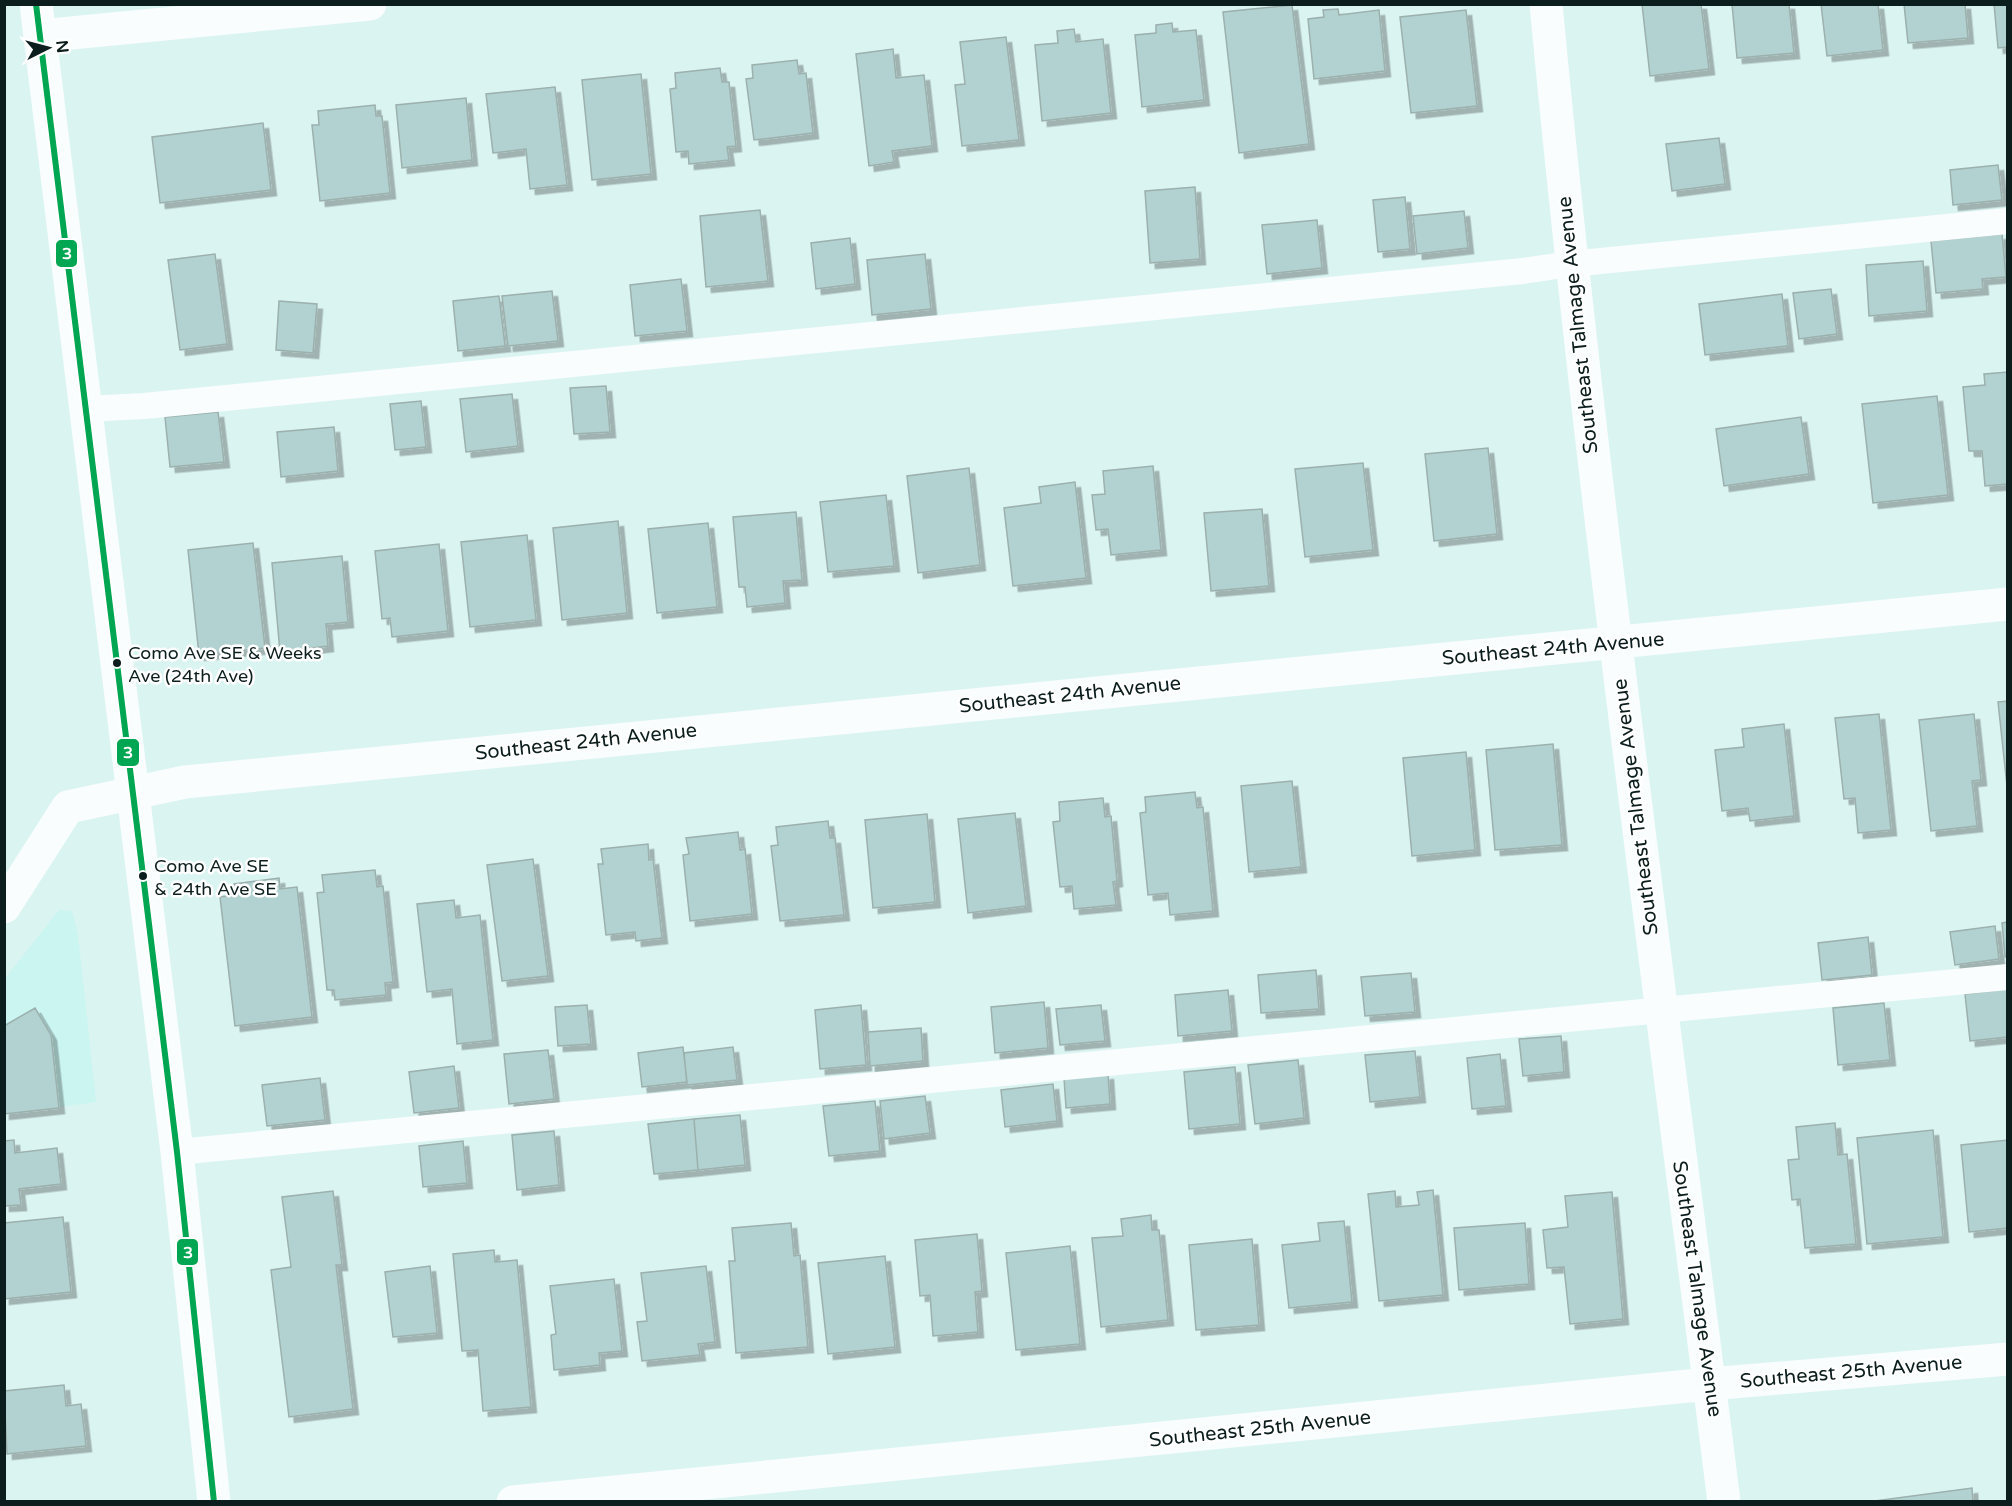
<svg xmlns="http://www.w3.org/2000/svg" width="2012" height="1506" font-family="'Varela Round',sans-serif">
	<defs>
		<filter id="shadow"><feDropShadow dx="5.5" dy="5.5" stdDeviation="0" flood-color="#0004"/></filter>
	</defs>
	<rect width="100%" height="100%" fill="#daf4f2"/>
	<!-- built -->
	<path fill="#caf5f1" d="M59 910 72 911 78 935 96 1102 5 1115 4 980Z"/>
	<!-- building -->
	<path fill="#b1d2d0" stroke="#9cb0ae" stroke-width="1.5" filter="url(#shadow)" d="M1642 4H1701L1709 69 1650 76Z
		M1732 4H1789L1794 53 1737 58Z
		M1821 4H1878L1883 50 1827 56Z
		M1904 4H1965L1968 38 1908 43Z
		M1994 4H2008V47L1998 48Z
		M1292 5 1309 144 1239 153 1223 12Z
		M1338 9 1339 15 1379 10 1385 71 1314 79 1308 19 1324 17 1323 10Z
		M1466 10 1477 106 1411 113 1400 17Z
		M1172 23 1173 32 1196 30 1204 100 1142 107 1135 35 1156 33V25Z
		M1074 29 1076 42 1103 39 1111 113 1042 121 1035 45 1058 43 1057 31Z
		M1006 37 1019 140 962 146 955 85 965 84 960 42Z
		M893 49 896 78 924 75 932 146 892 151 894 162 869 166 856 54Z
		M797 60 799 74 806 73 813 133 754 140 746 79 753 78 752 65Z
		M720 68 722 82H729L736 146 727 147 729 160 689 164 688 151 676 152 670 89 676 88 675 73Z
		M641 74 651 174 592 180 582 80Z
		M555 87 567 185 530 189 526 149 493 153 486 94Z
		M466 98 472 160 402 168 396 105Z
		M375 105 376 116H382L390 193 320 201 312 125H319L318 111Z
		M263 123 271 190 160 203 152 137Z
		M1719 138 1725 184 1672 191 1666 144Z
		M1998 165 2002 200 1953 205 1950 170Z
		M1195 187 1200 259 1150 263 1145 191Z
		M1405 197 1410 249 1378 252 1373 200Z
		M760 210 768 281 706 287 700 216Z
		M1464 211 1468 248 1417 254 1413 216Z
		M1317 220 1322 268 1267 274 1262 225Z
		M2002 234 2006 277 1982 279 1983 289 1936 293 1931 241Z
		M850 238 855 284 816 289 811 243Z
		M215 254 227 344 180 350 168 260Z
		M925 254 931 309 872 315 867 260Z
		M1923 261 1927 311 1869 316 1866 265Z
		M681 279 687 331 635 336 630 285Z
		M1831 289 1837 334 1799 339 1793 293Z
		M552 291 558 341 508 346 502 296Z
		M1782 294 1788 346 1705 355 1699 304Z
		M499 296 505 346 458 351 453 301Z
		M279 301 317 304 313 353 276 350Z
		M2008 372V484L1985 486 1982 451H1969L1963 387 1985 385 1984 374Z
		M606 386 610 432 574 434 570 388Z
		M512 394 518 446 466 452 460 399Z
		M1937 396 1948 495 1873 503 1862 404Z
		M421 401 426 447 395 450 390 404Z
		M218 412 224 462 170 467 165 417Z
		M1801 417 1809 474 1724 486 1716 429Z
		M334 427 338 471 281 477 277 432Z
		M1488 448 1497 534 1434 541 1425 454Z
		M1363 463 1373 550 1305 557 1295 469Z
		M1153 466 1161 550 1111 555 1108 529 1096 530 1092 495 1105 494 1103 471Z
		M969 468 980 565 918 573 907 476Z
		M1075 482 1086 578 1013 586 1004 508 1041 503 1039 487Z
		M886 495 894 566 828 572 820 502Z
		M1262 509 1269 586 1211 591 1204 513Z
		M796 512 802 580 783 581 785 603 747 607 745 587H739L733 517Z
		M618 521 627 613 562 620 553 528Z
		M708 523 717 607 657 613 648 529Z
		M527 535 536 620 470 627 461 542Z
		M253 543 265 648 199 655 188 550Z
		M439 544 448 631 392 637 390 618 382 619 375 551Z
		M342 556 348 622 326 624 328 646 280 652 272 563Z
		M2008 701V786H2007L1998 702Z
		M1879 714 1891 830 1858 833 1855 798 1844 799 1835 718Z
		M1974 714 1981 780 1972 781 1977 826 1931 831 1919 720Z
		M1784 724 1794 816 1750 821 1748 808 1722 811 1715 750 1744 747 1742 729Z
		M1553 744 1562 845 1495 850 1486 750Z
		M1466 752 1475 850 1412 856 1403 758Z
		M1292 781 1301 867 1249 872 1241 786Z
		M1195 792 1197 808 1203 807 1213 911 1170 915 1168 893 1148 895 1140 813 1146 812 1145 797Z
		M1103 798 1105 817 1111 816 1117 881 1113 882 1116 905 1074 909 1072 886 1060 887 1053 822 1060 821 1059 802Z
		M1015 813 1026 906 968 913 958 819Z
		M927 814 935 902 873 908 865 820Z
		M828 821 830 838H835L844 915 780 921 771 846 778 845 776 827Z
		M738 832 740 850 745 849 752 914 690 921 683 855 689 854 686 838Z
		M648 844 649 860 653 859 662 938 636 941 635 932 606 935 598 864H603L601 849Z
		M533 859 548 976 502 981 487 865Z
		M375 870 377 887 383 886 393 982 385 983 386 995 335 1000 334 990H327L317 893 324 892 322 875Z
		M279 878 280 889 297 887 312 1017 235 1026 220 897 235 895 234 884Z
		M454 900 456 918 480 915 493 1040 457 1044 452 989 427 992 417 904Z
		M2008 922V956L2005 957 2002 923Z
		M1995 926 1999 959 1955 965 1950 932Z
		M1868 937 1872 975 1822 980 1818 943Z
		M1316 970 1319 1009 1261 1013 1258 975Z
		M1411 973 1415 1012 1365 1016 1361 977Z
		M2008 989V1037L1970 1041 1965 994Z
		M1228 990 1232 1031 1178 1036 1175 995Z
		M1044 1002 1048 1048 995 1053 991 1007Z
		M1884 1003 1890 1060 1838 1065 1833 1008Z
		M587 1005 591 1044 558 1046 555 1007Z
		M861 1005 866 1065 820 1069 815 1010Z
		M1101 1005 1105 1041 1060 1045 1056 1009Z
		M35 1008 51 1035 59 1108 4 1114V1026Z
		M921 1028 923 1061 870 1066 868 1032Z
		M1561 1036 1564 1072 1523 1076 1519 1039Z
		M683 1047 687 1082 642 1087 638 1053Z
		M733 1047 737 1080 687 1085 684 1053Z
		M548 1050 554 1099 509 1104 504 1054Z
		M1415 1051 1420 1097 1370 1102 1365 1055Z
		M1500 1054 1506 1106 1472 1109 1467 1058Z
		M1298 1060 1304 1118 1255 1124 1248 1065Z
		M454 1066 459 1108 414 1113 409 1072Z
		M1235 1067 1240 1124 1189 1129 1184 1072Z
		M1108 1074 1110 1104 1066 1108 1064 1078Z
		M320 1078 325 1120 267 1126 262 1085Z
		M1053 1084 1057 1121 1005 1127 1001 1090Z
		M925 1096 930 1133 884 1139 880 1101Z
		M875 1101 880 1151 829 1156 823 1106Z
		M740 1115 745 1165 698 1170 694 1119Z
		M694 1119 698 1170 654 1174 648 1124Z
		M1835 1123 1838 1155 1847 1154 1856 1244 1805 1248 1800 1199 1792 1200 1788 1160 1799 1159 1796 1127Z
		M1933 1130 1943 1237 1867 1244 1857 1138Z
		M554 1131 559 1185 517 1190 512 1135Z
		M14 1140 15 1153 57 1148 61 1184 19 1189 21 1205 4 1206V1141Z
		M2008 1140V1228L1969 1232 1961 1145Z
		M463 1141 467 1183 423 1187 419 1146Z
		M1433 1190 1443 1295 1379 1301 1368 1194 1395 1191 1396 1207 1419 1205 1417 1192Z
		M333 1191 342 1265H336L353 1409 289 1417 271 1270 291 1267 282 1197Z
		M1612 1192 1623 1319 1570 1324 1564 1267 1547 1268 1543 1230 1568 1227 1565 1196Z
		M1151 1215 1152 1230H1159L1168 1320 1101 1327 1092 1238 1123 1236 1121 1219Z
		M63 1217 71 1292 4 1299V1223Z
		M1344 1221 1352 1302 1289 1308 1282 1245 1320 1241 1318 1223Z
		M791 1223 794 1256 800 1255 808 1347 736 1353 729 1261H735L732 1228Z
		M1525 1223 1529 1284 1459 1290 1454 1228Z
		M977 1234 982 1291 975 1292 978 1332 933 1336 930 1295 920 1296 915 1240Z
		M1252 1239 1259 1325 1196 1330 1189 1245Z
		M1070 1246 1080 1344 1016 1350 1006 1253Z
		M494 1250 495 1262 517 1260 531 1407 483 1411 478 1350 462 1351 453 1254Z
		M885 1256 895 1347 828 1354 818 1263Z
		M430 1266 437 1333 393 1337 385 1272Z
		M706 1266 715 1342 698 1344 700 1355 642 1361 637 1322 647 1321 641 1273Z
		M614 1279 622 1351 599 1353 600 1365 554 1370 551 1335 556 1334 550 1286Z
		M64 1385 66 1406 81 1404 86 1446 7 1454 4 1391Z
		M1972 1488 1973 1502H1867Z"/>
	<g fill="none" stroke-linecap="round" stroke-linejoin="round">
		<!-- service -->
		<path stroke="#f9fdfd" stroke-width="26" d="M86 409 144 406 1523 271 1570 264 2008 221
			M177 1152 2008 977"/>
		<!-- minor -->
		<path stroke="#f9fdfd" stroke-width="33" d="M1546 4C1593 505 1662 1003 1724 1502
			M40 36 370 4
			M4 907 68 807 185 782 2008 604
			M513 1502 1709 1384 2008 1359"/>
		<!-- tertiary -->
		<path stroke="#f9fdfd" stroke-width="33" d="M36 4 177 1152 214 1502"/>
		<defs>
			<path id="bus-1" d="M36 4 177 1152 214 1502"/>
		</defs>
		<!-- bus-1 casing -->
		<use href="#bus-1" stroke="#fff" stroke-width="10"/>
		<!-- bus-1 -->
		<use href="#bus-1" stroke="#00a651" stroke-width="6"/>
	</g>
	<!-- markers -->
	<g fill="#0b1d1c" stroke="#fff" stroke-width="2">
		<circle cx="117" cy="663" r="5"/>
		<circle cx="143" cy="876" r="5"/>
	</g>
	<g text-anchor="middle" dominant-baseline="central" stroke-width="5" stroke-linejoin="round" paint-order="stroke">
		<!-- bus labels -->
		<g font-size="18" fill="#0b1d1c" stroke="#fff" text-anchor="start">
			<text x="128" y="653">Como Ave SE &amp; Weeks<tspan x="128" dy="23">Ave (24th Ave)</tspan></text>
			<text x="154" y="866">Como Ave SE<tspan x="154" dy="23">&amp; 24th Ave SE</tspan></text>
		</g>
		<!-- street labels -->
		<g font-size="20" fill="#0b1d1c" stroke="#fff">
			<text transform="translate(1578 325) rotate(-96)">Southeast Talmage Avenue</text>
			<text transform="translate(1553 649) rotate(-5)">Southeast 24th Avenue</text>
			<text transform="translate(1070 695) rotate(-6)">Southeast 24th Avenue</text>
			<text transform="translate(586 742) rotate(-6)">Southeast 24th Avenue</text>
			<text transform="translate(1636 807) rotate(-97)">Southeast Talmage Avenue</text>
			<text transform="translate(1697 1289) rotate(82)">Southeast Talmage Avenue</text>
			<text transform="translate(1851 1372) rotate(-5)">Southeast 25th Avenue</text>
			<text transform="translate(1260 1429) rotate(-6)">Southeast 25th Avenue</text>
		</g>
	</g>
	<g stroke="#fff" stroke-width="2">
		<rect x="55" y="239" width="23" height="29" rx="6" fill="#00a651"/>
		<rect x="116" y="738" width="24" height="29" rx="6" fill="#00a651"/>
		<rect x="176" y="1238" width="23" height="28" rx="6" fill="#00a651"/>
	</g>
	<g font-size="16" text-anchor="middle" font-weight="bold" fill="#fff">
		<text x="67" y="259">3</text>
		<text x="128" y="758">3</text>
		<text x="188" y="1258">3</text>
	</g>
	<!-- border -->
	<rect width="2012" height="1506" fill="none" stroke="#0b1d1c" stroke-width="12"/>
	<!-- north arrow -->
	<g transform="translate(48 48) rotate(84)" stroke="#ffffff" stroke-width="4.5" paint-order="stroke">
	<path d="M0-4.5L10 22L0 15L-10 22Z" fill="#0b1d1c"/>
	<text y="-9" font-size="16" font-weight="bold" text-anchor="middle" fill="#0b1d1c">N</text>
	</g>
</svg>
